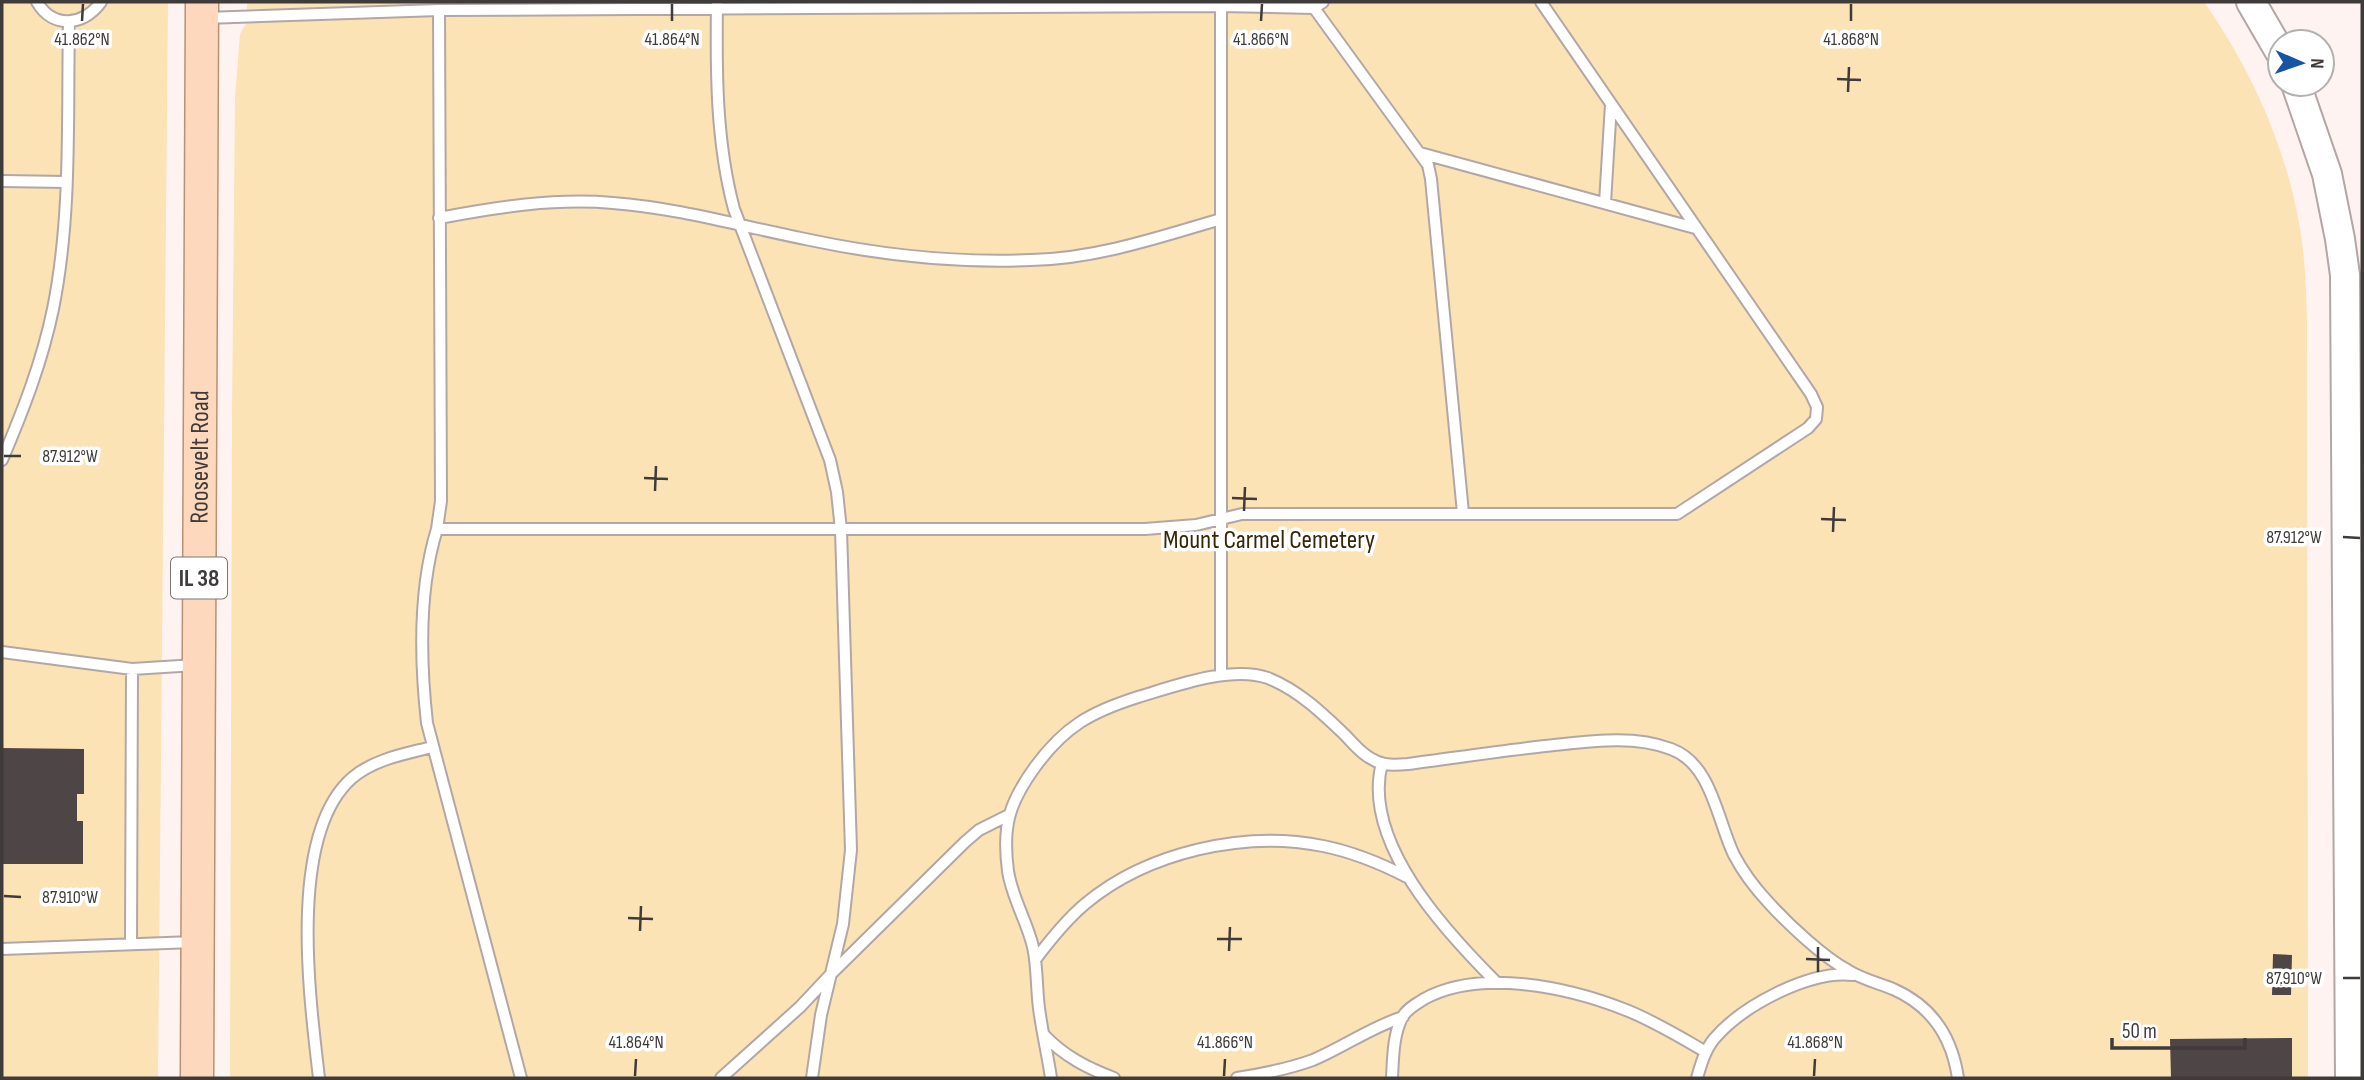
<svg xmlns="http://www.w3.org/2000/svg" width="2364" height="1080" font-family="'Sofia Sans Condensed',sans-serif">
	<rect width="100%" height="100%" fill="#fff3f1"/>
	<!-- green -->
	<path fill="#fbe3b5" d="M2 2H168L158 1078H2Z
		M247 2H2204C2250 67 2285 144 2299 223 2305 255 2306 287 2307 319L2308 1078H230L232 415 235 98 240 34 247 22Z"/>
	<!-- building -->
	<path fill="#4e4547" d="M2 748 84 749V794H77V821H83V864H2Z
		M2273 954 2292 955 2291 995H2272Z
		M2292 1038V1078H2171L2170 1039Z"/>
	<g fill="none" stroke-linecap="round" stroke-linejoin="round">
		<defs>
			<path id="service" d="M37 2C53 29 83 26 101 2
				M717 2C716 71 716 142 734 209L830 460 837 492 841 530 851 850 843 924 821 1015 812 1078
				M1323 2 1314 8 1221 6 439 10 441 501 437 529H1145L1196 525 1242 514H1677L1808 428 1816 419 1817 407 1811 394 1541 2
				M1314 8 1428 165 1431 179 1463 513
				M205 18 439 10
				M1420 153 1695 228
				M2 181 66 182
				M1605 203 1611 104
				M439 218C497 207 554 198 613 203 679 208 744 227 810 240 881 255 958 263 1031 260 1095 259 1160 237 1221 219
				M2 460C23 411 42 362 53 309 72 215 67 117 69 22
				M437 529C418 590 420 660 427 723L521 1078
				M2 652 132 669 196 665
				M1221 675V2
				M1382 763C1361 842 1446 932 1497 983
				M131 944 132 669
				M2 949 194 942
				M1035 960C1050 940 1066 920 1085 904 1147 852 1245 830 1323 846 1353 852 1382 864 1409 878
				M1044 1035C1064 1056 1087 1068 1114 1078
				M319 1078C310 1000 287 835 352 778 374 759 405 754 432 747
				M721 1078 800 1007 831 974 965 842 979 830 1009 815
				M1051 1078C1048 1057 1043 1036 1040 1015 1036 993 1038 969 1033 947 1027 921 1012 898 1008 871 1002 826 1009 803 1035 767 1065 726 1091 712 1138 697 1175 686 1231 665 1268 678 1298 690 1321 712 1344 734 1353 743 1361 754 1372 759 1383 766 1396 765 1408 764 1454 758 1499 751 1545 746 1586 742 1632 734 1671 749 1712 764 1717 820 1734 855 1743 872 1755 888 1768 902 1788 924 1823 957 1849 971 1862 979 1878 983 1893 989 1932 1006 1952 1037 1958 1078
				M1237 1078C1263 1074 1288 1069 1313 1060 1344 1047 1371 1027 1403 1017
				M1392 1078C1393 1059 1393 1033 1403 1016 1408 1008 1416 1004 1424 999 1480 968 1568 987 1626 1010 1654 1021 1680 1037 1706 1052
				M1697 1078C1701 1064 1705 1050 1714 1039 1742 1006 1809 970 1853 975"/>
			<path id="secondary" d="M2251 2 2280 52
				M2296 84 2327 174 2340 239 2345 275 2350 1078"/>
			<g id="primary">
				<path id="s1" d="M197 1078 202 2"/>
			</g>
		</defs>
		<!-- service casing -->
		<use href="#service" stroke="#b2a7a5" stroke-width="14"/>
		<!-- secondary casing -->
		<use href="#secondary" stroke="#b2a7a5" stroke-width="32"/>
		<!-- primary casing -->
		<use href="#primary" stroke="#ba9073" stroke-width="35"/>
		<!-- service -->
		<use href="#service" stroke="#fff" stroke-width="10"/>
		<!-- secondary -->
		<use href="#secondary" stroke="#fff" stroke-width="28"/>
		<!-- primary -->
		<use href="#primary" stroke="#fed8bd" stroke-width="32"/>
	</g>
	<!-- ticks -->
	<path fill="none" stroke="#3f3b3a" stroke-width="2.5" d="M82 21 83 4M672 21V4M1261 21 1262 4M1851 21V4M1837 79 1861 80M1848 92 1849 67M4 456H21M644 478 668 479M655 491 656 466M1232 498 1257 499M1244 511 1245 487M1821 519 1846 520M1833 532 1834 507M2343 537 2360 538M4 896 21 897M628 918 653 919M640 931 641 906M1217 939H1242M1229 951 1230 927M1806 959 1830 960M1818 972V947M2343 978H2360M635 1076 636 1059M1224 1076 1225 1059M1814 1076 1815 1059"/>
	<g text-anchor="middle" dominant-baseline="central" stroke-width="7" stroke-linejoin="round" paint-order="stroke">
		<!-- shield labels -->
		<rect fill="#fff" stroke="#797675" stroke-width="2" x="171" y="557.5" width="56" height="41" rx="5"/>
		<g font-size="24" font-weight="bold" fill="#3f3b3a">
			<text x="199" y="578">IL 38</text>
		</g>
		<!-- street labels -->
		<g font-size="26" fill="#3f3b3a" stroke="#fff">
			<text stroke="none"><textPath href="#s1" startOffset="621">Roosevelt Road</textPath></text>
		</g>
		<!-- park labels -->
		<g font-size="26" fill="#362707" stroke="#fff">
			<text x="1269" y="540">Mount Carmel Cemetery</text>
		</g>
	</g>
	<g font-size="18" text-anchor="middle" fill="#3f3b3a" stroke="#fff" stroke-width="7" stroke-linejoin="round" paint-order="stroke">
		<text x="82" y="45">41.862°N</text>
		<text x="672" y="45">41.864°N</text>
		<text x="1261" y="45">41.866°N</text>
		<text x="1851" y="45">41.868°N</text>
		<text x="70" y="462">87.912°W</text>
		<text x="2294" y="543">87.912°W</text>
		<text x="70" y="903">87.910°W</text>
		<text x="2294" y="984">87.910°W</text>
		<text x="636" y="1048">41.864°N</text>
		<text x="1225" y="1048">41.866°N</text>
		<text x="1815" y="1048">41.868°N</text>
	</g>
	<!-- border -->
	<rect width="2364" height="1080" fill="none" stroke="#3f3b3a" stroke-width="7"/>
	<!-- north arrow -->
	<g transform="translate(2301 63) rotate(92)"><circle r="33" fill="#ffffff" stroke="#b2b1b0" stroke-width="2"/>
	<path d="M0-5L12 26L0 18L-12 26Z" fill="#1654a4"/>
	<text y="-10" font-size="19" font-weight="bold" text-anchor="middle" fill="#3f3b3a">N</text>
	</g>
	<!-- scale -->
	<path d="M2112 1038v10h133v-10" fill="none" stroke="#3f3b3a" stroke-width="3.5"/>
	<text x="2122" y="1038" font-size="21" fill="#3f3b3a" stroke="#ffffff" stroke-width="5" paint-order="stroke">50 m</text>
</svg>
